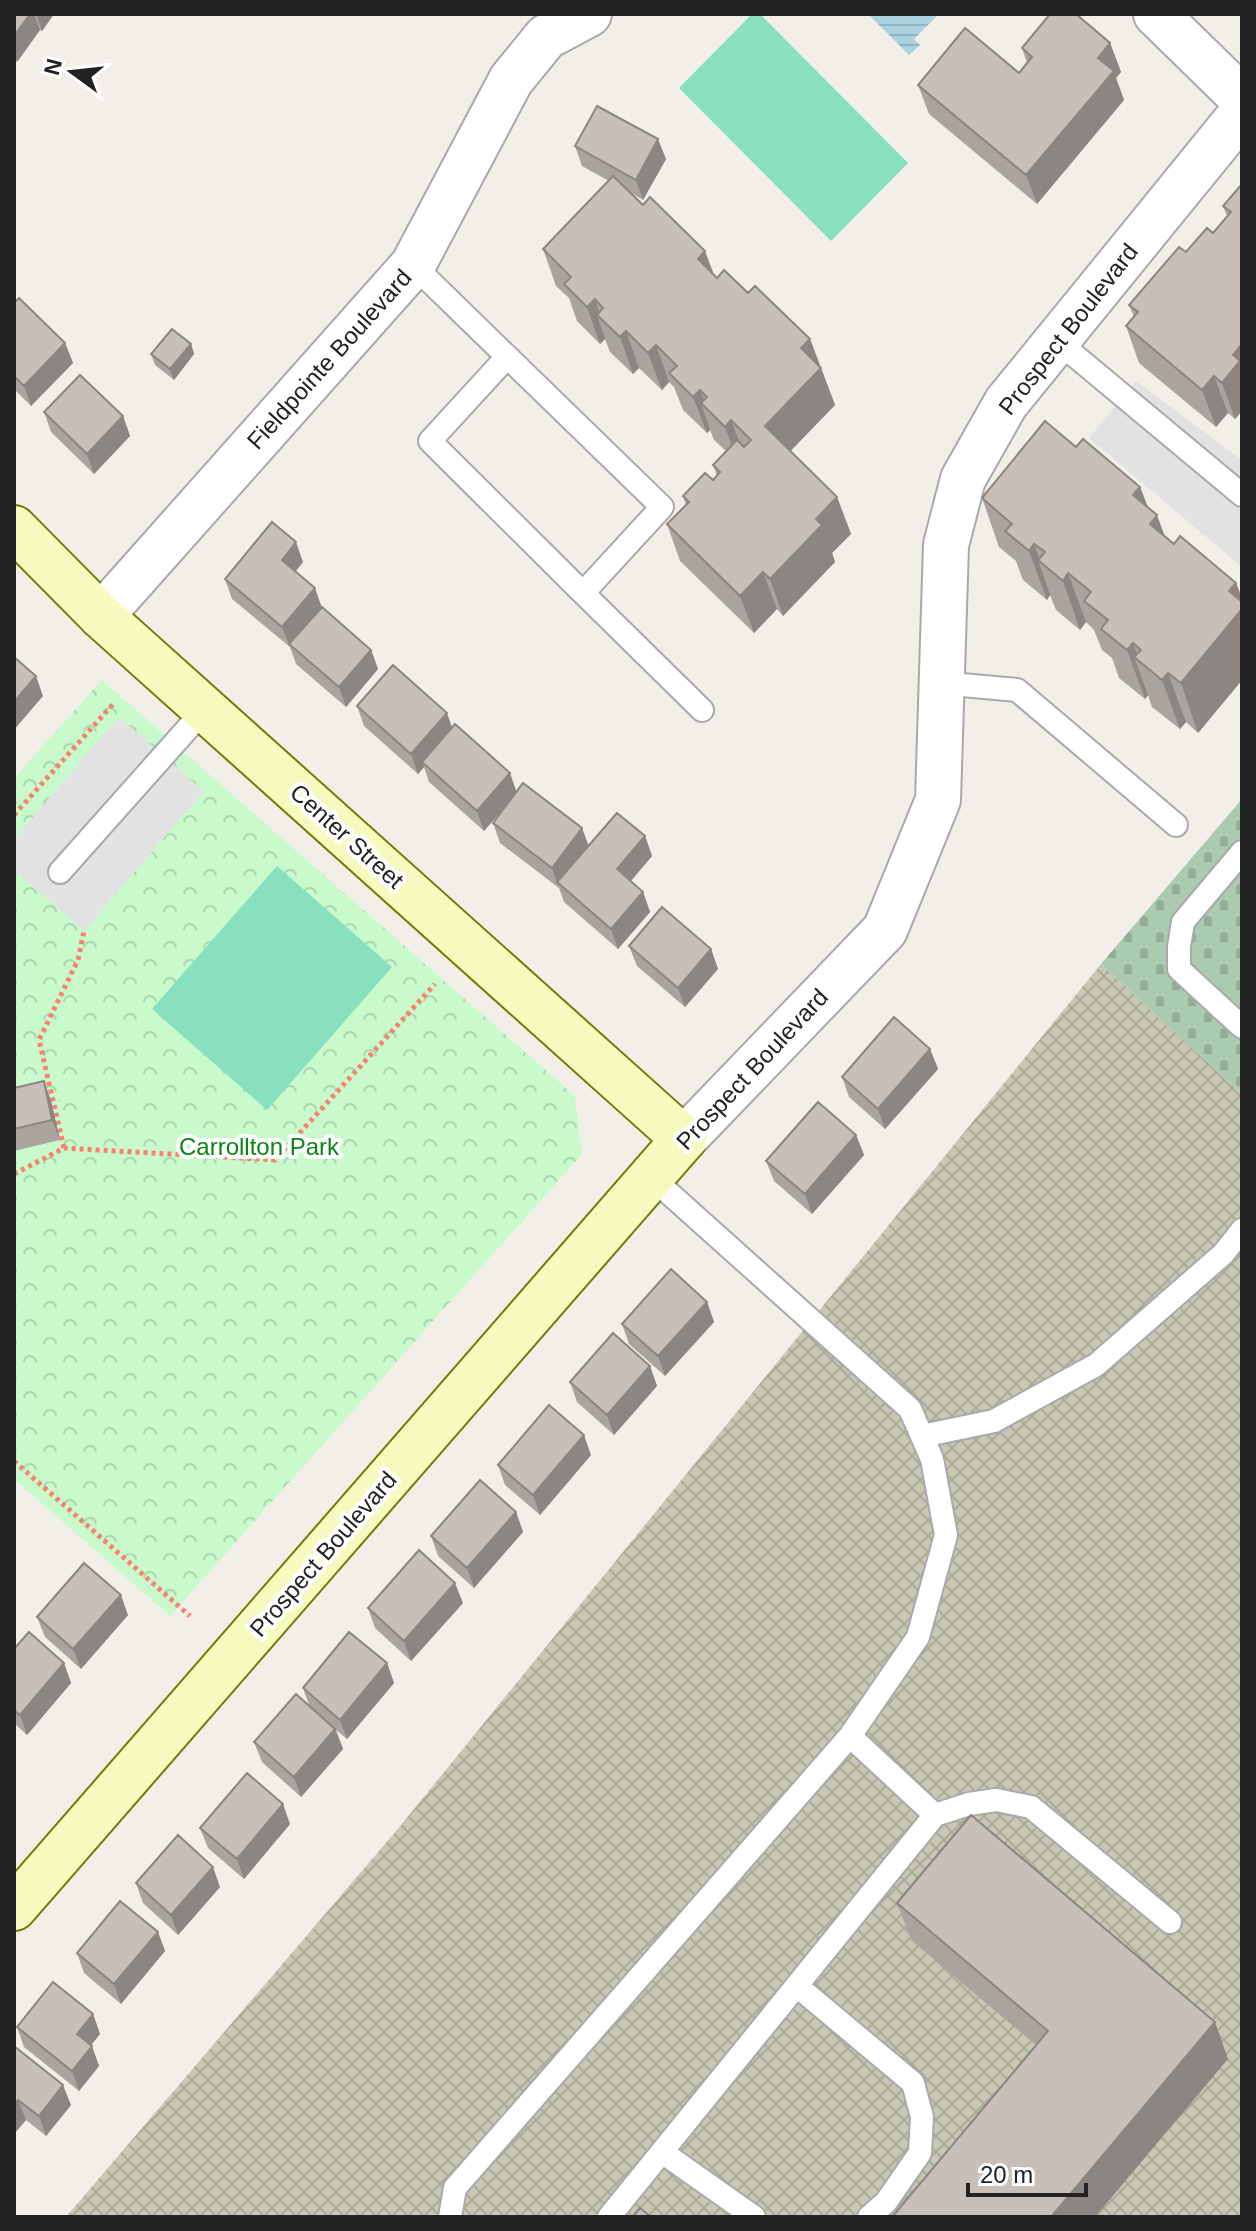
<svg xmlns="http://www.w3.org/2000/svg" width="1256" height="2231" font-family="Arial,sans-serif">
	<defs>
		<pattern id="construction-cross-hatch" width="8" height="8" patternUnits="userSpaceOnUse" patternTransform="scale(2)"><rect width="8" height="8" fill="#c7c7b4"/><path d="M0 0l8 8M0 8l8-8" fill="none" stroke="#abab9a"/></pattern>
		<pattern id="cemetery-stones" width="16" height="16" patternUnits="userSpaceOnUse" patternTransform="scale(2)"><rect width="16" height="16" fill="#aacbaf"/><path d="M2 7V4a2 2 0 0 1 4 0v3zM10 15v-3a2 2 0 0 1 4 0v3z" fill="#92ae96"/></pattern>
		<pattern id="park-crowns" width="20" height="18" patternUnits="userSpaceOnUse" patternTransform="scale(2)"><rect width="20" height="18" fill="#c8facc"/><path d="M2 6a3 3 0 1 1 6 0M12 15a3 3 0 1 1 6 0" fill="none" stroke="#acd6af"/></pattern>
		<pattern id="water-rules" width="6" height="5" patternUnits="userSpaceOnUse" patternTransform="scale(2)"><rect width="6" height="5" fill="#aad3df"/><path d="M0 2.5h6" fill="none" stroke="#92b5bf"/></pattern>
	</defs>
	<rect width="100%" height="100%" fill="#f2efe9"/>
	<!-- construction -->
	<path fill="url(#construction-cross-hatch)" d="M1101 964 1242 1094V2217H66L397 1830Z"/>
	<!-- cemetery -->
	<path fill="url(#cemetery-stones)" d="M1242 799V1094L1101 964Z"/>
	<!-- park -->
	<path fill="url(#park-crowns)" d="M102 680 575 1096 582 1154 170 1616 14 1479V778Z"/>
	<!-- pitch -->
	<path fill="#88e0be" d="M752 14H760L908 163 831 241 679 88Z
		M277 866 392 967 267 1110 152 1009Z"/>
	<!-- parking -->
	<path fill="#e2e2e2" d="M1136 381 1242 460V567L1089 438Z
		M119 717 204 791 84 931 14 870V839Z"/>
	<!-- water -->
	<path fill="url(#water-rules)" d="M868 14H939L914 39 920 45 909 55Z"/>
	<g fill="none" stroke-linecap="round" stroke-linejoin="round">
		<defs>
			<path id="lane" d="M413 265 662 507 583 593 702 710
				M1056 340 1242 495
				M507 357 430 441 583 593
				M940 683 1017 690 1176 825
				M1242 852 1183 922 1179 947V969L1242 1027
				M60 872 205 709
				M651 1177 910 1409 932 1459 946 1535 918 1637 850 1736 935 1815
				M922 1436 994 1421 1096 1365 1223 1254 1242 1230
				M797 1986 913 2083 922 2117 920 2153 886 2202 869 2217
				M662 2152 754 2217
				M450 2217 455 2188 850 1736
				M609 2217 935 1815 969 1804 996 1800 1031 1807 1170 1922"/>
			<path id="street" d="M1156 14 1242 98
				M101 616 413 265 511 80 546 37 589 14
				M684 1139 885 930 938 800 946 545 963 479 1006 403 1242 113"/>
			<path id="secondary" d="M14 528 101 616 684 1139 14 1908"/>
		</defs>
		<!-- lane casing -->
		<use href="#lane" stroke="#a9a9a9" stroke-width="26"/>
		<!-- street casing -->
		<use href="#street" stroke="#a9a9a9" stroke-width="48"/>
		<!-- secondary casing -->
		<use href="#secondary" stroke="#707d05" stroke-width="48"/>
		<!-- path -->
		<path stroke="#fa8072" stroke-width="5" stroke-dasharray="4 4" stroke-linecap="butt" d="M14 815 114 703
			M64 1148 39 1040 78 960 84 931
			M14 1174 64 1148 275 1160 435 984
			M14 1461 190 1616"/>
		<!-- lane -->
		<use href="#lane" stroke="#fff" stroke-width="22"/>
		<!-- street -->
		<use href="#street" stroke="#fff" stroke-width="44"/>
		<!-- secondary -->
		<use href="#secondary" stroke="#f7fabf" stroke-width="44"/>
	</g>
	<!-- wall -->
	<path fill="#aba49e" d="M14 14H54L42 31 40 30 17 62 14 59Z
		M1110 43 1121 72 1116 78 1124 100 1037 204 929 114 918 85 1019 73 1027 63 1022 48Z
		M575 146 666 159 643 200 630 192 717 278 748 293 810 339 835 405 790 451 837 497 851 534 832 553 835 562 783 616 777 609 754 633 680 561 667 524 686 505 683 496 713 480 717 476 713 465 726 451 714 440 710 430 707 433 683 410 674 387 669 382 662 390 639 368 633 374 610 352 605 339 600 344 577 321 569 298 556 286 543 249 609 181 582 166Z
		M1242 184V411L1235 419 1228 413 1216 427 1139 363 1126 326 1134 317 1129 305 1186 252 1213 233 1227 216 1223 206Z
		M14 303 65 343 73 363 31 406 14 389Z
		M191 344 194 354 174 380 155 365 151 354Z
		M44 412 123 416 130 436 94 474 51 432Z
		M1076 447 1140 487 1148 508 1165 536 1174 544 1236 583 1242 598V680L1198 733 1186 722 1180 729 1152 707 1148 695 1145 699 1119 678 1112 658 1102 650 1094 630 1086 622 1080 630 1056 610 1050 595 1047 600 1023 580 1016 561 999 547 982 498Z
		M303 562 295 571 322 607 371 650 378 669 346 707 296 664 290 647 232 599 225 579Z
		M357 706 452 728 517 791 582 828 589 846 645 836 652 856 631 881 643 892 650 912 618 949 564 902 559 888 500 843 493 823 503 809 484 831 429 782 424 767 418 774 364 726Z
		M629 946 711 949 718 969 685 1007 637 966Z
		M930 1049 938 1069 885 1129 849 1097 842 1077Z
		M44 1081 51 1101 60 1140 14 1151V1088Z
		M856 1135 864 1155 812 1214 774 1181 766 1161Z
		M707 1302 714 1322 665 1376 629 1344 622 1324Z
		M650 1366 657 1386 614 1435 577 1402 570 1382Z
		M591 1455 540 1515 505 1485 498 1465Z
		M516 1512 523 1532 474 1588 438 1556 431 1536Z
		M463 1603 411 1661 375 1628 368 1608Z
		M128 1615 81 1669 45 1637 37 1617Z
		M14 1649 64 1663 71 1683 27 1735 14 1723Z
		M387 1663 394 1683 347 1739 336 1730 343 1749 301 1797 262 1762 254 1742 309 1705 303 1688Z
		M290 1824 244 1879 208 1848 200 1828Z
		M136 1883 220 1887 178 1935 143 1903Z
		M897 1903 1228 2059 1036 2045 911 1940Z
		M158 1932 165 1951 121 2004 84 1973 77 1953Z
		M93 2014 100 2034 91 2045 99 2066 79 2091 24 2047 17 2027Z
		M14 2046 71 2105 46 2136 26 2120 14 2134Z"/>
	<!-- shaded-wall -->
	<path fill="#8b8681" d="M30 14H34L40 30 17 62 14 53V36Z
		M36 14H54L42 31Z
		M1110 43 1121 72 1116 78 1124 100 1037 204 1026 175 1098 58Z
		M658 139 666 159 643 200 636 180Z
		M705 251 719 288 698 259Z
		M595 299 602 321 597 315 605 339 600 344 587 307Z
		M626 331 639 368 633 374 620 337Z
		M810 339 835 405 779 463 765 426 801 348Z
		M65 343 73 363 31 406 24 386Z
		M191 344 194 354 174 380 170 369Z
		M1242 344V411L1235 419 1222 383 1233 355Z
		M656 345 669 382 662 390 648 353Z
		M1214 376 1228 413 1216 427 1202 390Z
		M700 390 708 410 701 403 710 430 707 433 693 397Z
		M123 416 130 436 94 474 87 454Z
		M731 420 745 457 738 463 725 427Z
		M1140 487 1153 520 1157 515 1175 564 1133 495Z
		M837 497 851 534 832 553 835 562 783 616 770 579 816 519Z
		M296 542 303 562 289 580 282 560Z
		M1034 544 1041 563 1038 560 1050 595 1047 600 1029 551Z
		M763 572 777 609 754 633 740 596Z
		M1068 573 1086 622 1080 630 1063 581Z
		M1236 583 1242 598V680L1198 733 1181 683 1229 591Z
		M315 588 322 608 290 647 282 627Z
		M1133 643 1140 662 1134 657 1148 695 1145 699 1127 650Z
		M371 650 378 669 346 707 339 687Z
		M1168 673 1186 722 1180 729 1162 680Z
		M36 676 43 696 14 730V702Z
		M447 713 454 733 422 762 424 767 418 774 411 754Z
		M510 773 517 793 484 831 477 811Z
		M582 828 589 848 557 882 552 868Z
		M645 836 652 856 624 889 617 869Z
		M643 892 650 912 618 949 611 929Z
		M711 949 718 969 685 1007 678 988Z
		M930 1049 938 1069 885 1129 878 1109Z
		M44 1081 51 1101 60 1140 52 1120Z
		M856 1135 864 1155 812 1214 805 1194Z
		M707 1302 714 1322 665 1376 658 1356Z
		M650 1366 657 1386 614 1435 607 1415Z
		M584 1435 591 1455 540 1515 533 1495Z
		M516 1512 523 1532 474 1588 467 1568Z
		M455 1583 463 1603 411 1661 404 1641Z
		M121 1595 128 1615 81 1669 73 1649Z
		M64 1663 71 1683 27 1735 20 1715Z
		M387 1663 394 1683 347 1739 340 1720Z
		M335 1729 343 1749 301 1797 294 1777Z
		M283 1804 290 1824 244 1879 237 1859Z
		M213 1867 220 1887 178 1935 171 1915Z
		M158 1932 165 1951 121 2004 114 1984Z
		M93 2014 100 2034 84 2054 77 2034Z
		M1215 2022 1228 2059 1095 2217H1051Z
		M92 2046 99 2066 79 2091 72 2071Z
		M63 2085 71 2105 46 2136 39 2116Z
		M18 2100 26 2120 14 2134V2105Z"/>
	<!-- building -->
	<path fill="#c7bfb8" stroke="#8b8681" stroke-width="2" d="M14 14H30L14 36Z
		M1050 14H1076L1110 43 1098 58 1114 71 1026 175 918 85 965 28 1019 73 1032 57 1022 48Z
		M597 106 658 139 636 180 575 146Z
		M613 176 643 205 650 197 705 251 698 259 717 278 724 270 748 293 755 286 810 339 801 348 821 368 765 426 837 497 816 519 822 525 770 579 763 572 740 596 667 524 689 502 683 496 705 473 713 480 720 472 713 465 737 440 744 447 751 440 731 420 725 427 701 403 707 397 700 390 693 397 669 373 677 366 656 345 648 353 626 331 620 337 597 315 603 308 595 299 587 307 564 284 571 277 543 249Z
		M1242 184V344L1233 355 1240 361 1222 383 1214 376 1202 390 1126 326 1138 312 1129 305 1179 247 1186 252 1207 228 1213 233 1231 212 1223 206Z
		M19 298 65 343 24 386 14 376V303Z
		M172 329 191 344 170 369 151 354Z
		M80 375 123 416 87 454 44 412Z
		M1045 421 1076 447 1083 439 1140 487 1133 495 1157 515 1150 524 1174 544 1180 536 1236 583 1229 591 1242 602V609L1181 683 1168 673 1162 680 1134 657 1141 650 1133 643 1127 650 1101 629 1108 620 1084 601 1091 592 1068 573 1063 581 1038 560 1045 552 1034 544 1029 551 1005 531 1012 524 982 498Z
		M272 522 296 542 282 560 315 588 282 627 225 579Z
		M322 607 371 650 339 687 289 644Z
		M14 657 36 676 14 702Z
		M393 665 447 713 411 754 357 706Z
		M455 724 510 773 477 811 422 762Z
		M523 783 582 828 552 868 493 823Z
		M617 813 645 836 617 869 643 892 611 929 557 882Z
		M662 907 711 949 678 988 629 946Z
		M894 1017 930 1049 878 1109 842 1077Z
		M44 1081 52 1120 14 1129V1088Z
		M818 1102 856 1135 805 1194 766 1161Z
		M671 1269 707 1302 658 1356 622 1324Z
		M613 1333 650 1366 607 1415 570 1382Z
		M549 1405 584 1435 533 1495 498 1465Z
		M480 1480 516 1512 467 1568 431 1536Z
		M419 1550 455 1583 404 1641 368 1608Z
		M84 1563 121 1595 73 1649 37 1617Z
		M29 1632 64 1663 20 1715 14 1710V1649Z
		M349 1632 387 1663 340 1720 303 1688Z
		M296 1694 335 1729 294 1777 254 1742Z
		M247 1773 283 1804 237 1859 200 1828Z
		M971 1815 1215 2022 1051 2217H892L1048 2031 897 1903Z
		M178 1835 213 1867 171 1915 136 1883Z
		M120 1901 158 1932 114 1984 77 1953Z
		M53 1982 93 2014 77 2034 92 2046 72 2071 17 2027Z
		M14 2046 63 2085 39 2116 18 2100 14 2105Z
		M640 2208 651 2217H633Z"/>
	<g text-anchor="middle" dominant-baseline="central" stroke-width="8" stroke-linejoin="round" paint-order="stroke">
		<!-- street labels -->
		<g font-size="24" fill="#222" stroke="#fff">
			<text transform="translate(1068 329) rotate(-52)">Prospect Boulevard</text>
			<text transform="translate(329 359) rotate(-48)">Fieldpointe Boulevard</text>
			<text transform="translate(347 836) rotate(42)">Center Street</text>
			<text transform="translate(752 1069) rotate(-47)">Prospect Boulevard</text>
			<text transform="translate(323 1554) rotate(-49)">Prospect Boulevard</text>
		</g>
		<!-- park labels -->
		<g font-size="24" fill="#0c8416" stroke="#fff">
			<text x="259" y="1146">Carrollton Park</text>
		</g>
	</g>
	<!-- border -->
	<rect width="1256" height="2231" fill="none" stroke="#222222" stroke-width="32"/>
	<!-- north arrow -->
	<g transform="translate(72 72) rotate(285)" stroke="#ffffff" stroke-width="6" paint-order="stroke">
	<path d="M0-6L14 30L0 20L-14 30Z" fill="#222222"/>
	<text y="-12" font-size="22" font-weight="bold" text-anchor="middle" fill="#222222">N</text>
	</g>
	<!-- scale -->
	<path d="M968 2183v12h118v-12" fill="none" stroke="#222222" stroke-width="4"/>
	<text x="980" y="2183" font-size="24" fill="#222222" stroke="#ffffff" stroke-width="6" paint-order="stroke">20 m</text>
</svg>
